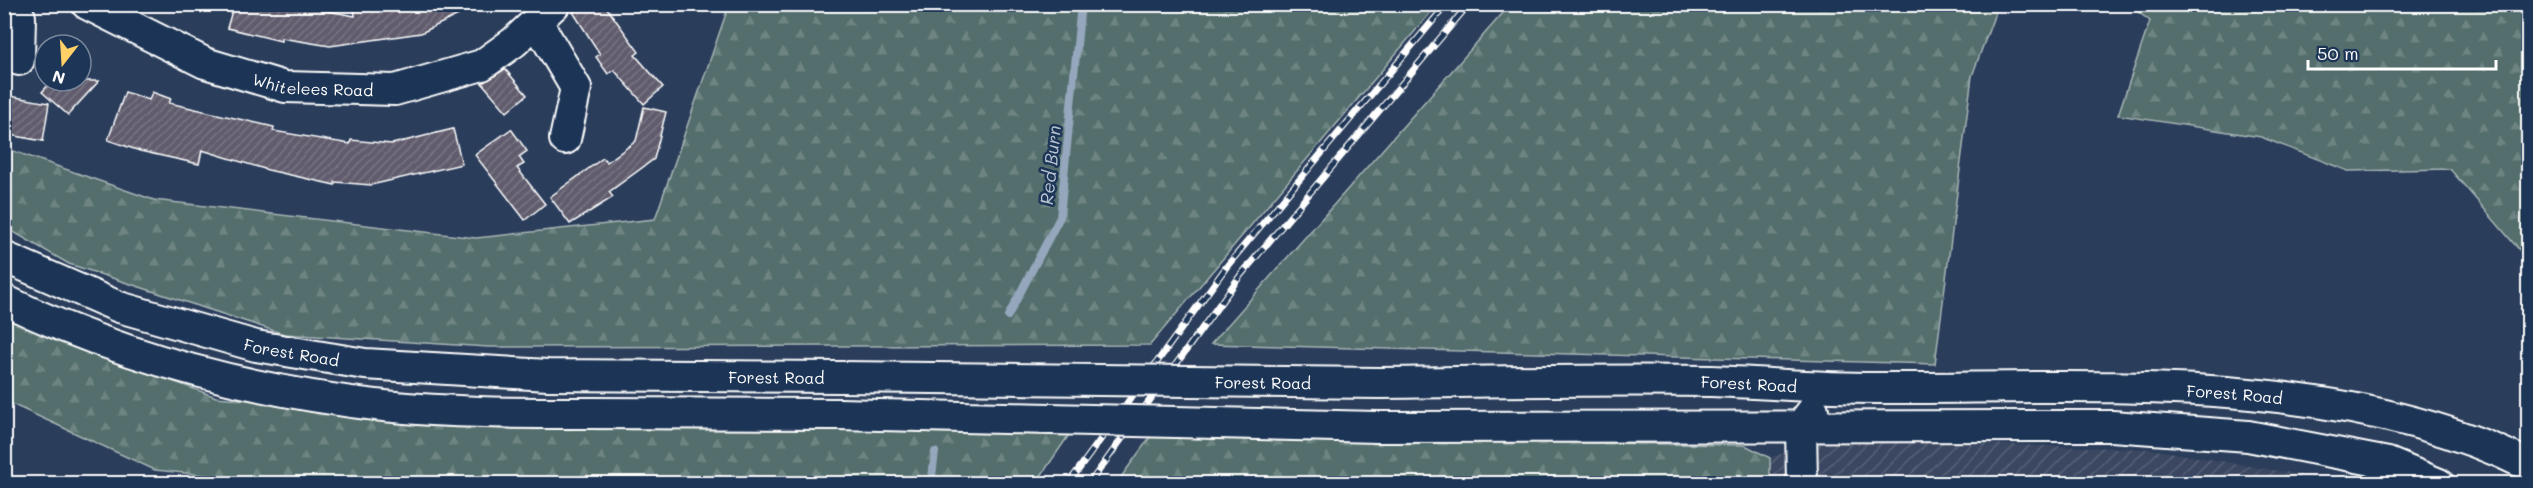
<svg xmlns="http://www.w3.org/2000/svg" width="2533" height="488" font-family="Mali,sans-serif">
	<defs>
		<pattern id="industrial-furrows" width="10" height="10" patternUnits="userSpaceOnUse" patternTransform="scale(1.5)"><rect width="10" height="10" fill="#3a4660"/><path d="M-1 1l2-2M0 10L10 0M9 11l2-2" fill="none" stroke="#586278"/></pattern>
		<pattern id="forest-firs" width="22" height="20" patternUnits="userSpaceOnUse" patternTransform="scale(1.5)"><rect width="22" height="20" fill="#536e6c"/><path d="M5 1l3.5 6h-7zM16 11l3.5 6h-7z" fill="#6d8482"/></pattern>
		<pattern id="building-hatch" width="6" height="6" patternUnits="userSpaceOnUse" patternTransform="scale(1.5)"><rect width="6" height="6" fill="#605c6d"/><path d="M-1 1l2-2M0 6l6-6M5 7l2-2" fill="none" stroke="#787483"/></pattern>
	</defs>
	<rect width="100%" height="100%" fill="#2a3d5b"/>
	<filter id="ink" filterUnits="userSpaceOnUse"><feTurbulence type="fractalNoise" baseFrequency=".0167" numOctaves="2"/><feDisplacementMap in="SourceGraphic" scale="12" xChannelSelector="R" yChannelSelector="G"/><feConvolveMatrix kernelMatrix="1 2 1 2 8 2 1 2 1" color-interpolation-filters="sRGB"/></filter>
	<g filter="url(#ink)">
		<!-- industrial -->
		<path fill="url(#industrial-furrows)" d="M1822 439 2151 449 2349 483 1770 484V458Z"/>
		<!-- forest -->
		<path fill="url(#forest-firs)" stroke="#a9b6b6" stroke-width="1.5" d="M729 5H1437L1150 345 488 347 284 334 69 264 5 227V148L154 200 476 238 655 219Z
			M1510 5H1998L1972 76 1935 364 1211 344Z
			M2129 5H2528V260L2450 169 2348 171 2261 137 2118 115 2150 21Z
			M5 314 35 331 216 397 544 425 1071 432 1036 483 292 484 155 470 5 401Z
			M1150 437 1745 445 1770 458V484H1116Z"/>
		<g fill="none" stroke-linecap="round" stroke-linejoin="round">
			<!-- stream -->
			<path stroke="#95a7bc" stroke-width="8" d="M1008 316 1060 217 1081 4
				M931 484 935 452"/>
		</g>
		<!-- building -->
		<path fill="url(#building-hatch)" stroke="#fff" stroke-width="1.5" d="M234 4H290L355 16 354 8 378 4H481L421 33 330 46 281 38V41L227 28Z
			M585 4H604L639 52 635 55 663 87 644 104 614 70 608 74 596 57 600 54 573 12Z
			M505 69 527 95 507 112 482 83Z
			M52 81H99L68 115 42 92Z
			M125 92 149 100 152 92 171 99 169 103 274 127 273 131 350 144 351 140 392 144 453 129 462 164 371 185 335 182V185L268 170 202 150 199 164 140 151 108 140Z
			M4 95 49 103 43 141 10 135V130L4 129Z
			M644 107 666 112 654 159 609 192 613 197 570 224 550 197 603 158 607 162 636 141Z
			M511 129 527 151 519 157 524 164 517 168 545 204 525 220 475 155Z"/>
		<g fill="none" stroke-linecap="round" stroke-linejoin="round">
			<defs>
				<g id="minor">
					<path id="s1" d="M87 4 205 63 285 87 395 90 482 65 514 42 555 4"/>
					<path d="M537 22 576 88 565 139"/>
					<path d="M19 60 20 17"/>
					<path id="s2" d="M4 257 119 307 256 346 365 364 548 375 840 377"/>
					<path d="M4 300C124 358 252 391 384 406 451 413 520 413 588 413 671 413 755 414 838 414"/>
					<path id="s3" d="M1379 383C1489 382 1601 379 1711 381 1766 383 1820 388 1874 388 2084 389 2338 369 2528 465"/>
					<path d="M1378 427 2112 426 2248 436 2388 463 2439 484"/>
					<path d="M1802 484 1801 426 1813 410"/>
				</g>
			</defs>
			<!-- minor casing -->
			<use href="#minor" stroke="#fff" stroke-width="34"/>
			<!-- path -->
			<path stroke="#fff" stroke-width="4" stroke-dasharray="1.5 4.5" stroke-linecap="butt" d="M2521 4 2528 41"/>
			<!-- minor -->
			<use href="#minor" stroke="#1d3557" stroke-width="30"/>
			<defs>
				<path id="rail" d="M1068 484 1227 266 1447 4
					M1089 484 1240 276 1469 4"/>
			</defs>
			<!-- rail casing -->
			<use href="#rail" stroke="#fff" stroke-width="7"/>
			<!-- rail -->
			<use href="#rail" stroke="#1d3557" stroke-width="4.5" stroke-dasharray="14" stroke-linecap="butt"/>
			<defs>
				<g id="minor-bridge">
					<path id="s4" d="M840 377 1379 383"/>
					<path d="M838 414 1378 427"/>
				</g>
			</defs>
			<!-- minor-bridge casing -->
			<use href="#minor-bridge" stroke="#fff" stroke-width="34" stroke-linecap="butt"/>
			<!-- minor-bridge -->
			<use href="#minor-bridge" stroke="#1d3557" stroke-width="30"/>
		</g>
	</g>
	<g text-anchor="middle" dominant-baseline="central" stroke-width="5" stroke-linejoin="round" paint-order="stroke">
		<!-- street labels -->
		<g font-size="16" fill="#fff" stroke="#1d3557">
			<text stroke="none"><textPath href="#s1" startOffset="243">Whitelees Road</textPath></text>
			<text stroke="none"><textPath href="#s2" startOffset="304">Forest Road</textPath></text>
			<text stroke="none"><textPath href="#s2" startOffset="790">Forest Road</textPath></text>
			<text stroke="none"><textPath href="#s4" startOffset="423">Forest Road</textPath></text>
			<text stroke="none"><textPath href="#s3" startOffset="370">Forest Road</textPath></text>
			<text stroke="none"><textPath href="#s3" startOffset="856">Forest Road</textPath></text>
		</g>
		<!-- water labels -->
		<g font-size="18" font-style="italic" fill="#b9c5d2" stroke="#1d3557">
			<text transform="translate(1050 165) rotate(-84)">Red Burn</text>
		</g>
	</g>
	<!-- margin -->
	<rect width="2533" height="488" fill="none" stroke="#1d3557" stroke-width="24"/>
	<rect x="12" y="12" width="2509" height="464" fill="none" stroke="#fff" stroke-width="2" filter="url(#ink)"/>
	<!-- north arrow -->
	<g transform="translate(63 63) rotate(197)"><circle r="28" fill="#1d3557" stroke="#77869a" stroke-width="1.5"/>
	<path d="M0-4.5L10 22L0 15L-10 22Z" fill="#ffd166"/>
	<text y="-9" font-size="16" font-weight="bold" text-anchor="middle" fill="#ffffff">N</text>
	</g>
	<!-- scale -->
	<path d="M2308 60v9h188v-9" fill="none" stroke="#ffffff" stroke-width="3"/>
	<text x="2317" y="60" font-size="18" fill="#ffffff" stroke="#1d3557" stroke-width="4.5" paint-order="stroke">50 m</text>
</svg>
